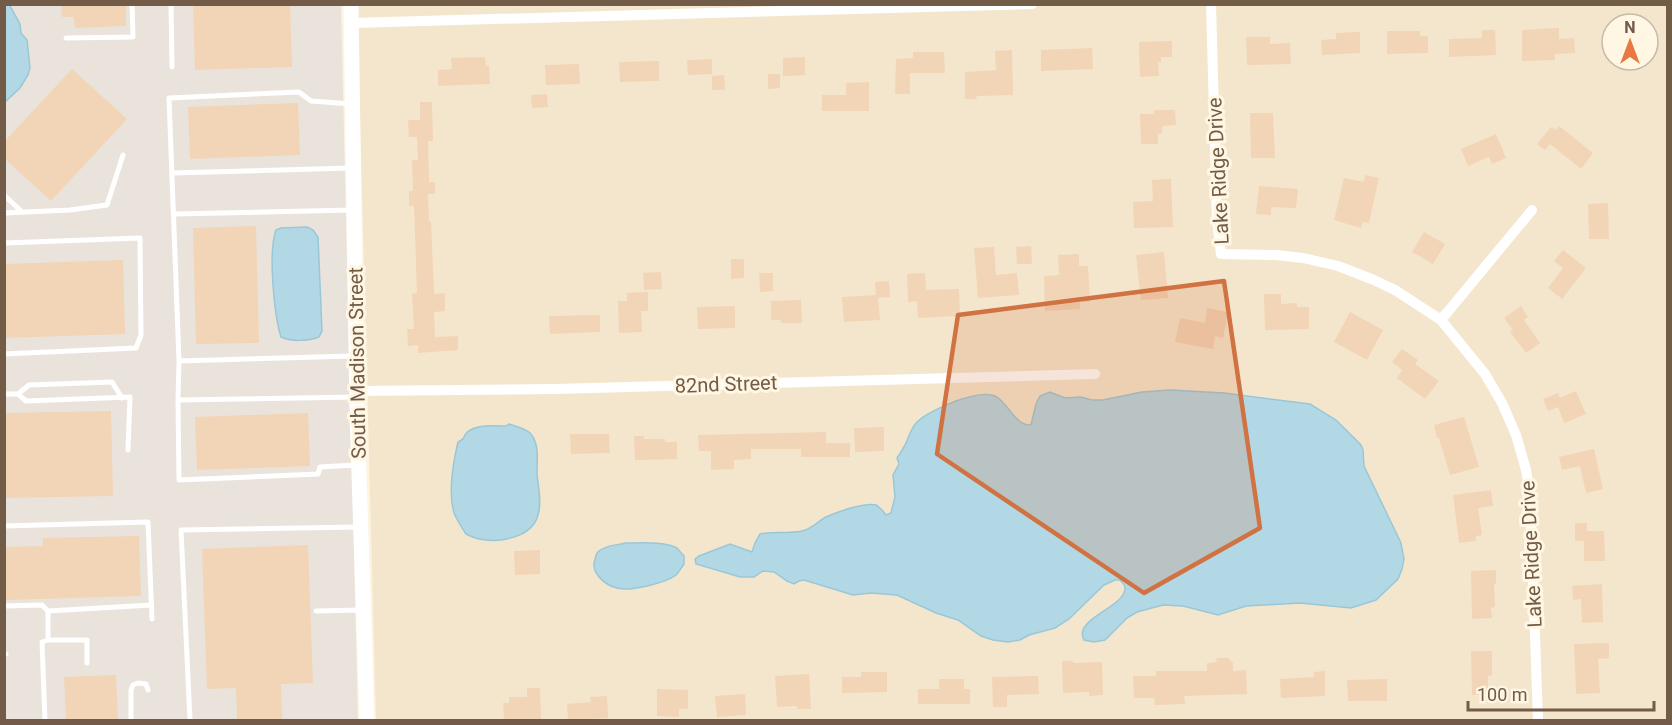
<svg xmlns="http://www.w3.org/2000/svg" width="1672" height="725" font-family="Roboto,sans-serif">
	<rect width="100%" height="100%" fill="#fcf4de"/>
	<!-- residential -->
	<path fill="#f4e6cd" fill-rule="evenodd" d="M357 5H1667V720H376ZM1612 24H1648V60H1612Z"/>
	<!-- industrial -->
	<path fill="#eae3db" d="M4 5H341L358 720H5Z"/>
	<!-- water -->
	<path fill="#b3d8e5" stroke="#9ac7d7" stroke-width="1.5" d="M9 4 20 24 21 33 27 40 30 68 28 75 20 88 5 102 4 5Z
		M307 227 313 230 318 237 322 331 319 337C308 341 291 342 281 337 274 314 268 252 276 230L281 228Z
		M1170 390 1224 393 1310 404 1336 420 1361 445 1363 450 1364 466 1401 543 1404 559 1402 569 1398 579 1376 600 1351 608 1300 603 1246 606 1218 615 1183 606 1163 605 1137 612 1127 618 1105 640 1094 642 1084 640C1072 619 1126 607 1125 588 1125 585 1122 582 1120 580H1115L1104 585 1069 619 1055 628 1029 635 1020 640 1008 642 993 640 981 636 958 620 936 613 897 595 871 593 853 595 804 580 799 581 794 584 787 581 774 572 763 571 754 577H740L696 564 695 559 699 556 730 544 752 552 755 543 760 534C774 531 788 534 802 531 812 529 817 522 826 517 837 512 865 502 876 505 880 507 883 511 886 515L891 513 895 497 893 475 899 464 897 458C901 452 906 445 908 438 911 432 912 427 917 422 929 410 981 387 997 397 1009 405 1016 426 1031 425L1036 404 1040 396 1050 392 1065 398 1081 397 1092 400H1103L1142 392Z
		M509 424C517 427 529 429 533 437 539 447 537 462 537 473 538 487 542 502 538 515 532 538 499 543 479 539 474 538 470 536 466 534 462 528 457 520 454 513 448 492 453 463 458 442L463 439C468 423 493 426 506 426Z
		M626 543C639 543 666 541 677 548 679 550 681 553 684 556V564C682 567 679 572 676 575 666 583 629 592 617 588 605 585 590 573 595 559 596 555 596 553 599 551 606 545 618 545 626 543Z"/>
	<!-- building -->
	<path fill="#f2d4b6" d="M61 4H126V26L75 28 74 17H62Z
		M193 4H290L292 67 195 70Z
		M1559 28V39L1574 38 1575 53 1555 54V60L1522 61V30Z
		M1482 30H1495L1496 55 1449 57V39L1482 38Z
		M1387 31H1420V36H1428V53L1387 54Z
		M1360 32V53L1322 55 1321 40 1336 39V33Z
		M1246 37H1270V44L1290 43 1291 64 1247 65Z
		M1172 41V57H1161V62H1158L1159 76 1140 77 1139 42Z
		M1092 48 1093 69 1041 71V50Z
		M1012 50 1013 95 976 96 977 99H965V72L996 70 995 51Z
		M913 52H944L945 73H910V94H895L896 59 913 58Z
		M485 57 486 66H489L490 84 438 86V70L452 69 451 58Z
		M805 57V75L783 76V58Z
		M712 59V74L688 75 687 60Z
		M659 61V81L620 82 619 62Z
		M579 64 580 84 546 85 545 65Z
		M72 69 127 119 51 201 4 158V142Z
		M768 74H780V88L768 89Z
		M724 75 725 90H712V76Z
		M869 82V111H822V95H846V83Z
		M547 94 548 107 532 108 531 95Z
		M420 102H432L433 141H428L429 182H435V194H428L429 222H431L434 294 445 293V311L434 312 435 337 458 336V350L418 353V345L408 346 407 329H414L412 294 417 293 414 206H409V191H413L412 160H418L417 137H409L408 120H420Z
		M298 103 300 155 190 159 188 107Z
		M1154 110H1175L1176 125 1162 126V133L1158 134V144H1141L1140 114H1154Z
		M1250 113H1273L1275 158H1251Z
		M1559 126 1593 153 1581 169 1550 144 1545 150 1537 144 1551 127 1556 130Z
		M1496 134 1506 158 1492 164 1489 157 1468 166 1461 149Z
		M1365 175 1379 178 1369 223 1363 222 1361 228 1334 220 1344 178 1364 182Z
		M1171 179 1173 227 1134 228 1133 202 1153 201 1152 180Z
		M1259 186 1298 189 1296 208 1271 207V215L1256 214Z
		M1608 203 1609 239H1589L1588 204Z
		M256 226 259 343 196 344 193 228Z
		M1424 232 1445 244 1433 264 1412 252Z
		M1031 246 1032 264H1017L1016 247Z
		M994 247 996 275 1017 273 1019 295 978 298 974 248Z
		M1563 250 1586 268 1562 299 1548 288 1563 268 1554 261Z
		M1164 252 1168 298 1141 300 1136 255Z
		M1079 254V266H1088L1090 302H1080V309L1045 311 1044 276 1059 275 1058 255Z
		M731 259H744V278L731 279Z
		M123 260 125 334 4 338V264Z
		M661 272 662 289 644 290 643 273Z
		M759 273H773V291L760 292Z
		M925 273 926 290 959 289 960 316 918 318 917 301 908 302 907 274Z
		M889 281 890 297 878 298 880 320 844 322 842 297 876 295 875 282Z
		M648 292V311H641L642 332 619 333 618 301H627V293Z
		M1264 294H1281V304L1297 303V307H1309V329L1265 330Z
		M801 300 802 323H781V320H771V301Z
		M735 306V328L698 329 697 307Z
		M1521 306 1528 317 1524 320 1540 343 1526 353 1510 332 1513 330 1504 318Z
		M1207 308 1228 312 1223 338 1215 336 1213 349 1175 342 1180 318 1205 323Z
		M1350 312 1383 330 1367 360 1334 342Z
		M600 315V332L550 334 549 316Z
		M1402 349 1418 360 1415 364 1439 381 1425 399 1397 378 1402 370 1392 362Z
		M1576 391 1586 414 1564 423 1558 407 1548 411 1543 399 1558 393 1560 398Z
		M111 411 113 496 4 498V413Z
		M308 413 310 466 197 470 195 417Z
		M1464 417 1479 467 1450 475 1439 438H1437L1434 425Z
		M884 427V451L855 452 854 428Z
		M826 432V443H850V457H801V449H751V459L734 460V469L711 470V451H699L698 435Z
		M570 434H609L610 453 571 454Z
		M634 436H644V439H665V442H677V459L635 460Z
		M1594 449 1603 489 1586 493 1580 466 1562 470 1559 457Z
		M1491 490 1493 506 1478 508 1482 535 1476 536V541L1459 543 1453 495Z
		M1575 523H1587V531H1604L1605 561H1584V541H1575Z
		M139 536 141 596 4 600V547L43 546V538Z
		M308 545 313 683 281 684 282 720H237L236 688 207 689 202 549Z
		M540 550V574L515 575 514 551Z
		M1496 570V584H1494L1495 607 1491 608 1492 618 1472 619 1471 571Z
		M1602 584 1603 622 1582 623 1581 599 1573 600 1572 586Z
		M1609 643V658L1598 659 1600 693 1576 694 1574 644Z
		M1471 651H1492V675L1488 676V695H1472Z
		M1216 658H1228L1233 663V671L1246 670 1247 694 1184 696 1185 704 1155 705 1154 698H1134L1133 676H1156V671H1207V663L1217 662Z
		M1062 661H1073V663L1102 662 1103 695 1089 696V692L1063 693Z
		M1325 671V696L1281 698 1280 679 1314 677V672Z
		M861 672H887V692L842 693V677H861Z
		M809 674 811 709H797V706L777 707 775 676Z
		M116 675 118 720H66L64 677Z
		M1038 676 1039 694 1007 695V707H993L992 677Z
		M939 679H964V689H970V704H918V689H939Z
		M1387 679V701H1348L1347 680Z
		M527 688H540L541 720H504L503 703H509V697H527Z
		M657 689 688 690V709H679V717L657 716Z
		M745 694 746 715 717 717 715 696Z
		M607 696 608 718 568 720 567 704 591 702 590 697Z"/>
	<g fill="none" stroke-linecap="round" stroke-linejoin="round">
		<!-- lane -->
		<path stroke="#fff" stroke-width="5" d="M171 4 172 67
			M66 38 133 37 132 4
			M351 104 311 101 299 92 169 98 179 361 353 356
			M172 173 350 168
			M4 195 22 212
			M4 213 70 210 107 205 123 155
			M174 214 352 210
			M4 243 140 238 141 335 136 348 4 354
			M179 361 178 400 356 397
			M4 394H18L26 401 130 397 128 450
			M18 394 29 385 112 382 122 398
			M178 400 179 480 318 474 320 467 356 465
			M4 526 148 522 152 619
			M4 606 42 605 48 611
			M316 611 361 610
			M4 654H6
			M87 663V640H48V611L151 605
			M45 720 42 642 48 640
			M131 720V690L133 685 138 683 146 684 148 690
			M190 720 181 530 358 527"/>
		<!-- street -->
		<path stroke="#fff" stroke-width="10" d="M1211 4 1217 220 1221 254 1276 255 1303 258 1338 266 1374 280 1395 290 1441 320 1485 374 1502 403 1516 435 1526 470 1530 494 1538 720
			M352 23 1032 4
			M1441 320 1532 210
			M357 391 556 389 1095 374"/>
		<!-- secondary -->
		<path stroke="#fff" stroke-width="15" d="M351 4 357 413 367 720"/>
	</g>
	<!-- marked area -->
	<path fill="#d07242" fill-opacity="0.2" stroke="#d07242" stroke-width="4.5" stroke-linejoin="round" d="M1224 281 1260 528 1144 593 937 454 958 315Z"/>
	<g text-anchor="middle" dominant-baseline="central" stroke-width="6" stroke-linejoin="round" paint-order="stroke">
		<!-- street labels -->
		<g font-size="20" fill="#725b47" stroke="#fff7e4">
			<text transform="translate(1218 171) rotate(-93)">Lake Ridge Drive</text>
			<text transform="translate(357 363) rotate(-91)">South Madison Street</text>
			<text transform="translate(726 384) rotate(-2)">82nd Street</text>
			<text transform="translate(1531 554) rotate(-93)">Lake Ridge Drive</text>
		</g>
	</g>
	<!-- border -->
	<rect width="1672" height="725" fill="none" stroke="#725b47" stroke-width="12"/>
	<!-- north arrow -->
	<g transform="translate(1630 42)"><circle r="28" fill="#fff7e4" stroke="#c7b9a5" stroke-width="1.5"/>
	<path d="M0-4.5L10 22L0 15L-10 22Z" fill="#e87841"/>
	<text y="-9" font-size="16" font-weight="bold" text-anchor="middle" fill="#725b47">N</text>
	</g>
	<!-- scale -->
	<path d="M1468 701v9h186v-9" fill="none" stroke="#725b47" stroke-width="3"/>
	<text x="1477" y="701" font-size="18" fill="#725b47" stroke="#fff7e4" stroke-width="4.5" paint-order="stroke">100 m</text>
</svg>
